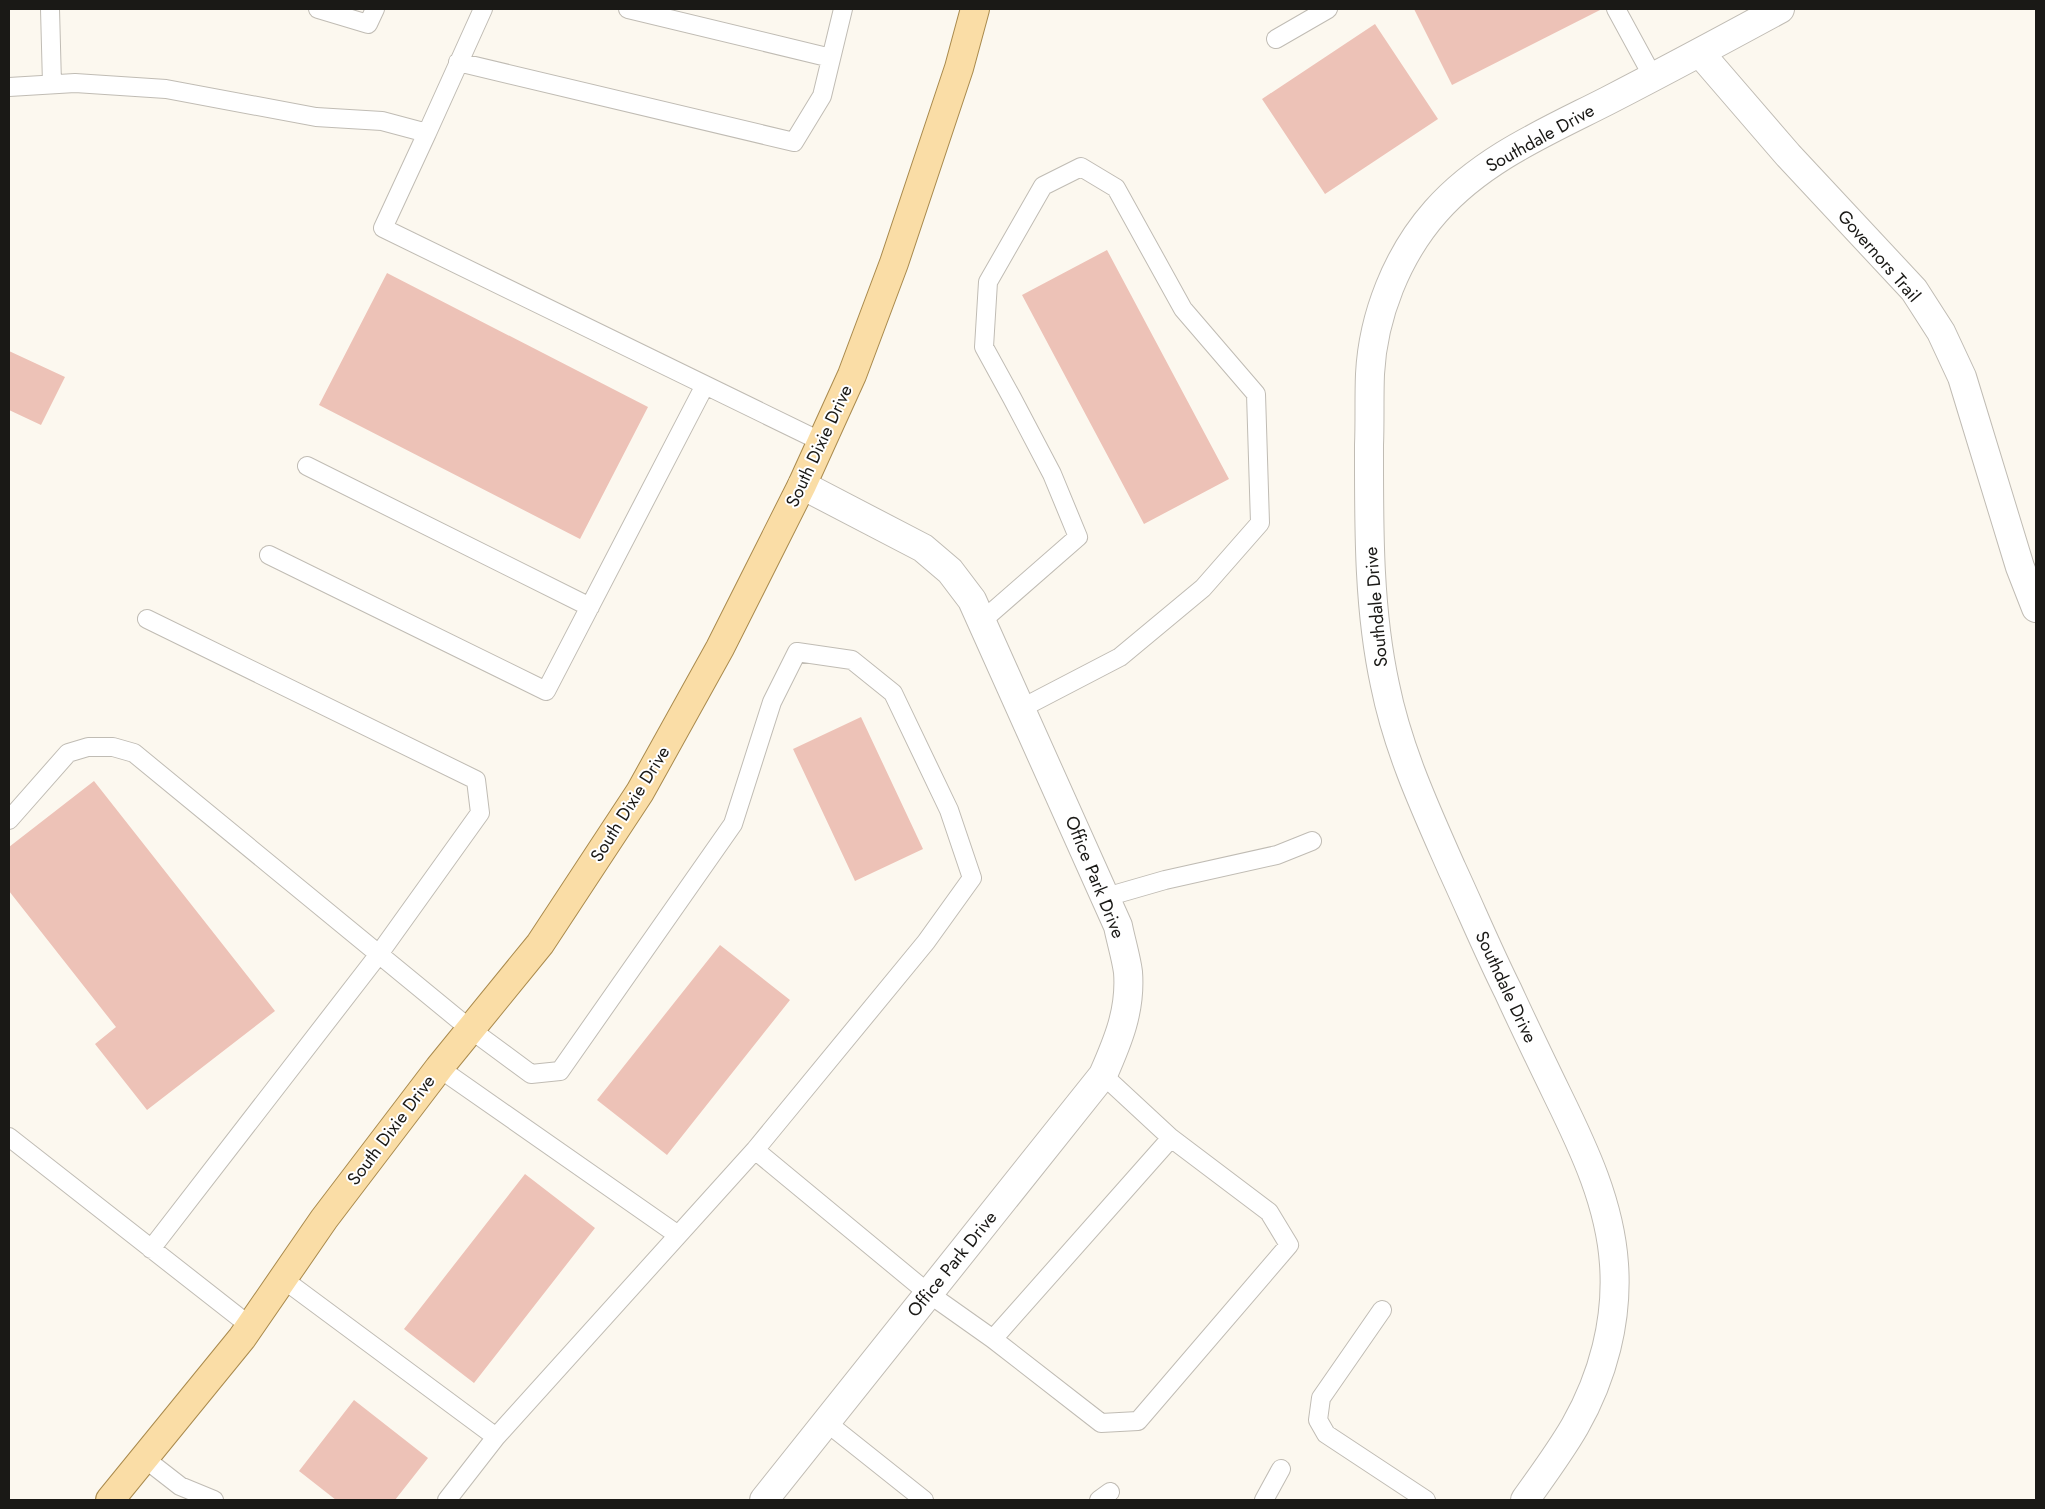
<svg xmlns="http://www.w3.org/2000/svg" width="2045" height="1509" font-family="Jost,sans-serif">
	<rect width="100%" height="100%" fill="#fcf8ef"/>
	<!-- building -->
	<path fill="#edc2b7" d="M1414 9H1602L1452 85Z
		M1375 24 1438 119 1325 194 1262 99Z
		M1107 250 1229 479 1144 524 1022 295Z
		M387 273 648 407 580 539 319 405Z
		M9 351 65 377 41 425 9 410Z
		M861 717 923 849 855 881 793 749Z
		M94 781 275 1011 147 1110 95 1044 116 1027 9 891V847Z
		M720 945 790 1000 667 1155 597 1100Z
		M525 1174 595 1228 474 1383 404 1329Z
		M354 1400 428 1458 395 1500H336L299 1471Z"/>
	<g fill="none" stroke-linecap="round" stroke-linejoin="round">
		<defs>
			<path id="lane" d="M50 9 52 84
				M318 9 368 24 375 9
				M628 9 831 58
				M1616 9 1653 77
				M1276 39 1328 9
				M458 62 794 142 822 96 843 9
				M9 87 75 83 166 89 316 117 382 121 427 133 483 9
				M427 133 383 228 822 442
				M307 466 590 607
				M269 555 546 691 705 385
				M147 619 476 780 480 813 379 954 151 1249
				M983 620 1078 537 1052 474 1012 398 984 347 988 282 1043 186 1081 167 1116 188 1183 309 1256 394 1260 523 1203 588 1120 657 1022 708
				M9 820 68 753 88 747H113L134 753 470 1029 531 1074 560 1071 733 824 772 702 797 652 852 660 893 693 949 810 972 878 926 942 755 1150 496 1437 447 1500
				M1106 897 1165 880 1277 855 1312 841
				M439 1068 678 1235
				M9 1137 250 1326
				M755 1150 928 1293 993 1339 1101 1423 1138 1421 1289 1245 1269 1212 1171 1138 1103 1075
				M283 1279 496 1437
				M1382 1310 1321 1398 1318 1420 1326 1434 1426 1500
				M993 1339 1171 1138
				M826 1422 924 1500
				M144 1458 180 1486 214 1500
				M1099 1500 1110 1492
				M1264 1500 1281 1469"/>
			<path id="street" d="M1700 53 1788 155 1914 290 1941 332 1962 377 2020 567 2036 608
				M764 1500 1103 1075C1118 1041 1131 1010 1128 972 1126 957 1121 941 1118 926L972 600 950 571 923 548 802 485
				M1525 1500C1542 1476 1560 1452 1575 1426 1603 1377 1618 1320 1614 1264 1610 1204 1584 1149 1558 1096 1541 1061 1524 1026 1508 991 1488 951 1471 910 1452 869 1426 810 1398 750 1385 685 1368 607 1369 525 1369 445 1370 422 1369 398 1370 374 1373 316 1397 255 1436 211 1482 159 1546 132 1607 101 1665 71 1723 40 1780 9"/>
			<path id="primary" d="M110 1500 242 1338 324 1219 439 1068 540 944 640 792 720 648 802 485 852 375 894 263 959 68 975 9"/>
		</defs>
		<!-- lane casing -->
		<use href="#lane" stroke="#c0bcb4" stroke-width="20"/>
		<!-- street casing -->
		<use href="#street" stroke="#c0bcb4" stroke-width="30"/>
		<!-- primary casing -->
		<use href="#primary" stroke="#a98a4d" stroke-width="30"/>
		<!-- lane -->
		<use href="#lane" stroke="#fff" stroke-width="18"/>
		<!-- street -->
		<use href="#street" stroke="#fff" stroke-width="28"/>
		<!-- primary -->
		<use href="#primary" stroke="#fadda6" stroke-width="28"/>
	</g>
	<g text-anchor="middle" dominant-baseline="central" stroke-width="4" stroke-linejoin="round" paint-order="stroke">
		<!-- street labels -->
		<g font-size="18" fill="#1a1916" stroke="#fff">
			<text transform="translate(1540 138) rotate(-29)">Southdale Drive</text>
			<text transform="translate(1879 256) rotate(49)">Governors Trail</text>
			<text transform="translate(819 446) rotate(-65)">South Dixie Drive</text>
			<text transform="translate(1376 607) rotate(-95)">Southdale Drive</text>
			<text transform="translate(630 804) rotate(-58)">South Dixie Drive</text>
			<text transform="translate(1095 877) rotate(68)">Office Park Drive</text>
			<text transform="translate(1506 987) rotate(65)">Southdale Drive</text>
			<text transform="translate(391 1130) rotate(-53)">South Dixie Drive</text>
			<text transform="translate(952 1264) rotate(-51)">Office Park Drive</text>
		</g>
	</g>
	<!-- border -->
	<rect width="2045" height="1509" fill="none" stroke="#1a1916" stroke-width="20"/>
</svg>
